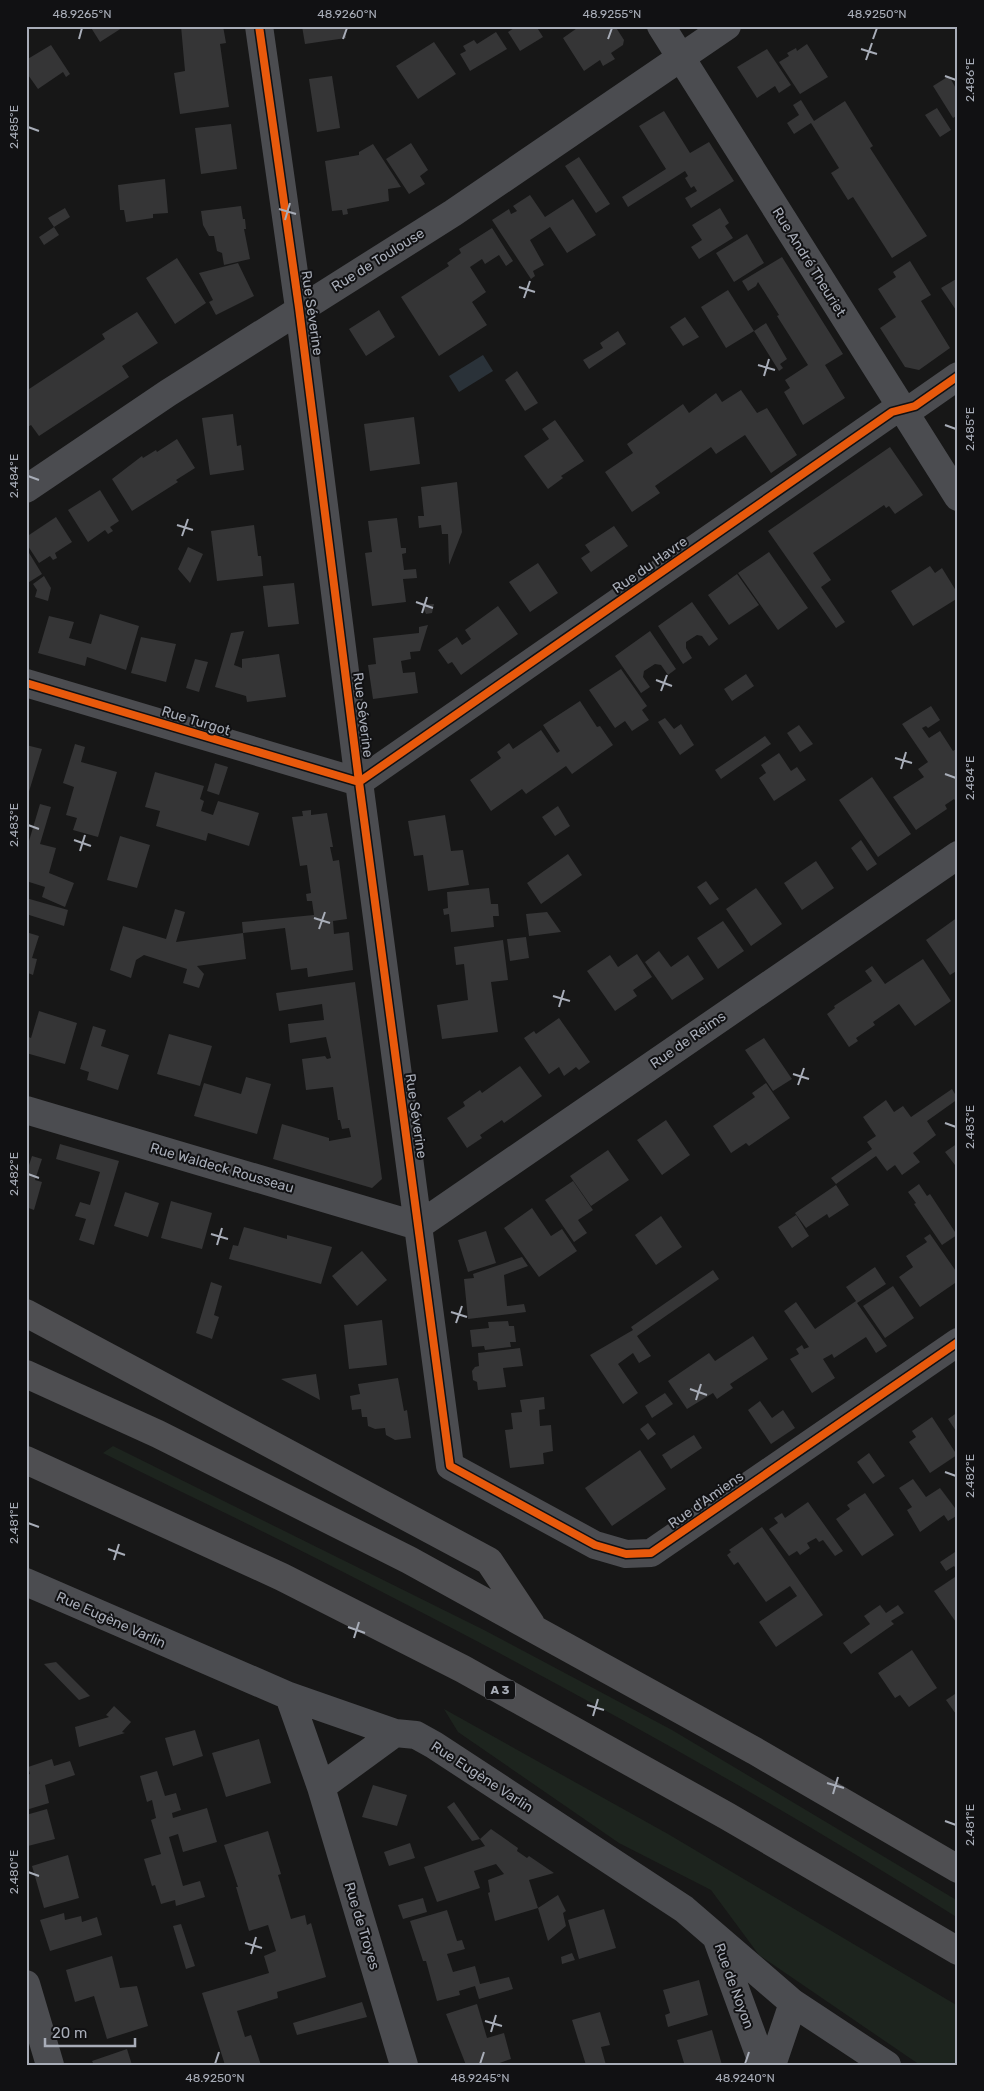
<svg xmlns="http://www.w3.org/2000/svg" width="984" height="2091" font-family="Rubik,sans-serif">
	<rect width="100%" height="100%" fill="#171717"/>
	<!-- green -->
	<path fill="#1d241e" d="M113 1446 484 1630 672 1730 958 1901V1918C762 1794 559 1682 353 1577 271 1534 186 1495 103 1453Z
		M444 1709 668 1834 958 2006V2065H920L759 1955 711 1890 619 1843 458 1732Z"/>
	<!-- water -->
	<path fill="#2a3239" d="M483 355 493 371 459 392 449 376Z"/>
	<!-- building -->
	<path fill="#353536" d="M90 26H125L100 42Z
		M181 26H223L226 43 220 44 229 107 180 114 174 73 185 71Z
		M302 26H345L346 38 305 44Z
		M517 26H536L543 37 520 51 508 32Z
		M580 26H615L624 40 623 45 611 53 615 59 603 66 600 60 584 71 563 38Z
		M496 32 507 49 470 71 460 54 466 51 463 46 474 40 477 44Z
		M434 42 456 74 418 99 396 66Z
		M807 44 828 77 800 94 779 62 789 56 787 53 796 48 797 51Z
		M51 45 70 74 66 77 63 72 38 89 26 72V60Z
		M767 49 791 85 779 93 775 86 757 98 737 67Z
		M332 76 340 128 317 132 309 79Z
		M949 76 958 92V115L953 118 933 86Z
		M801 100 814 121 845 101 873 146 870 148 927 236 892 258 853 197 848 200 831 173 839 168 811 123 794 134 787 123 799 115 793 105Z
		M937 108 951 130 940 137 925 115Z
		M664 111 690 153 709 142 734 181 691 208 685 198 697 191 694 186 691 188 685 178 688 176 685 171 628 207 622 197 666 169 639 126Z
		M231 124 237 169 201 174 195 128Z
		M411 143 428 170 420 176 425 184 409 194 386 159Z
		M373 144 401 187 388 189 389 201 347 209 348 214 343 215 342 210 332 211 325 161 359 155V152Z
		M579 157 610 204 596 213 565 166Z
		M165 179 168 213 153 214V218L126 222 124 210H120L118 185Z
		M530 195 545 217 573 199 596 235 567 253 550 227 530 240 544 265 533 271 535 276 531 279 492 220 509 209 511 214 517 211 513 206Z
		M241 206 243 219H245L246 229H244L250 259 224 265 222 253 217 251 214 236H209L203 225 201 211Z
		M65 208 70 217 54 227 48 218Z
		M720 208 729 223 725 226 733 238 699 259 691 247 702 240 692 225Z
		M54 227 59 235 44 245 39 237Z
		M492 228 513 261 506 266 499 255 485 264 482 259 470 267 486 292 472 302 487 325 439 356 401 297 449 266 447 263 461 253 459 249Z
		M747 234 764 263 734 282 716 253Z
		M782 257 843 354 825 365 845 398 803 425 784 392 790 388 785 380 808 365 777 316 779 315 758 282 756 286 748 291 742 281Z
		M177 258 206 303 175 324 146 278Z
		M910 261 931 295 921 301 950 348 919 370 905 367 880 328 896 317 878 289 896 277 893 272Z
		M238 263 254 296 216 315 209 302 213 300 199 273Z
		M958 278V313L941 288Z
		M728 290 754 331 726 348 701 307Z
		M379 310 395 337 366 356 349 329Z
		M137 312 158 343 122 366 129 377 39 436 31 425 26 428V391L105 339 102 334Z
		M685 317 699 337 683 346 670 327Z
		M766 323 787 359 780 364 783 368 779 371 754 331Z
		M618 331 626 344 589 369 583 360 603 348 600 343Z
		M517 371 538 403 525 411 505 380Z
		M741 390 757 413 767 408 797 455 771 473 745 435 716 454 711 447 655 486 660 493 632 512 605 472 633 453 627 444 683 404 689 413 716 393 722 402Z
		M233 414 237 446 241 445 244 470 210 475 202 418Z
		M414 417 420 464 370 471 364 424Z
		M555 420 584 461 561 476 563 478 548 489 524 456 549 439 542 429Z
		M177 439 195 468 176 480 178 482 132 511 112 479 142 456 143 458 156 450 157 452Z
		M890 447 923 495 895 514 889 506 886 508 884 505 813 553 831 580 821 587 845 622 836 628 768 531Z
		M457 482 462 532 449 565 448 534H442L441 525 419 528 418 516H424L421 487Z
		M100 490 119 521 110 527 113 531 108 534 105 530 88 542 68 510Z
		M56 517 72 542 55 553 57 558 53 560 50 556 39 563 26 543V537Z
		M397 518 401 548H406V553L402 554 404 570 416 569 417 578 403 579 406 602 372 606 365 553 372 552 368 521Z
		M254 525 258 556H261L263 576 217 581 211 531Z
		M614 526 628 546 591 572 581 558 590 552 585 545Z
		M188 547 203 554 190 583 178 569Z
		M26 548 42 574 26 584Z
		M769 552 808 608 778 630 738 573Z
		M538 563 558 593 530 612 509 582Z
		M930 566 935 573 942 568 958 594V598L913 626 891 591Z
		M737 574 759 605 729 625 708 595Z
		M44 576 51 588 48 601 35 597 37 590 33 584Z
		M294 583 299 624 268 627 263 586Z
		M692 602 718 639 709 646 702 636 697 635 686 642V648L692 658 683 664 658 626Z
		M434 604 432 613 426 614 422 605Z
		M498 606 518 634 461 675 452 662 448 664 438 650 457 637 462 645 471 639 465 630Z
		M100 614 139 626 126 670 87 657 85 666 38 653 49 616 74 622 69 638 91 644Z
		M428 625 420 651 410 652 411 659 401 661 403 673 415 672 418 693 373 699 368 665 376 664 373 638 419 633V627Z
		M244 631 234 665 242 668V659L279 654 286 697 247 702 246 696 215 687 231 633Z
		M650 631 676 669 668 675 661 665 655 664 644 671 643 677 650 687 641 693 615 656Z
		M141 637 176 644 166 682 131 673Z
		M195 659 208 662 199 692 186 688Z
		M621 669 647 706 642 710 649 720 632 731 625 721 615 728 589 690Z
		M746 674 754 686 732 701 724 689Z
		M580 701 597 727 600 726 613 745 572 774 566 766 526 794 522 789 491 811 470 780 501 758 497 752 509 743 513 749 541 730 557 753 560 751 543 725Z
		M931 706 940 720 928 728 926 726 922 728 929 738 940 731 953 751 958 748V804L954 799 945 805 947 809 916 830 893 797 924 777 918 769 928 762 902 724Z
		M665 718 674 729 681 724 694 745 680 755 658 722Z
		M799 725 813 744 800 752 787 733Z
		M765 736 771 744 721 779 715 770Z
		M75 744 85 747 81 762 117 772 98 837 73 830 77 818 66 815 74 787 63 783Z
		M26 745 42 749 27 798 26 797Z
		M779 753 791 771 797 767 806 780 774 801 759 778 766 773 761 765Z
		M215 763 228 767 219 795 207 791Z
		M155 772 204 786 200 799 204 801 201 811 213 815 218 801 259 813 249 846 208 833 206 841 156 826 160 811 145 807Z
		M872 777 911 834 878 857 839 800Z
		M40 804 51 807 40 844 56 848 49 873 74 883 65 907 42 897 45 887 26 881V851Z
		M558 806 570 826 555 836 542 817Z
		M311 810V815L327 813 333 847H330L333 861 339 860 347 919 333 921 334 934 349 932 353 970 308 977 307 968 291 970 285 928 243 933 246 959 197 966 204 974 199 988 183 983 187 969 144 955 136 960 131 978 110 970 123 926 166 939 175 909 185 912 176 942 243 933 242 922 314 915 312 901H307L306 894 311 893 307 865 300 866 292 817 303 816 302 811Z
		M445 815 451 851 463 850 469 885 428 891 423 855 414 856 408 821Z
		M120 836 150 845 137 888 107 880Z
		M861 840 877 864 867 871 851 848Z
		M568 854 582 875 541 904 527 883Z
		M816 861 834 888 802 910 784 883Z
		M706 881 719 899 710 905 697 887Z
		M489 888 491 904H498L499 916H493L494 927 451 932 449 914 444 915 443 909 448 908 447 892Z
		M756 888 782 924 751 946 726 909Z
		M26 898 68 910 64 926 26 914Z
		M547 912 561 932 529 936 526 914Z
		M958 917V970L950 975 926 940Z
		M723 921 744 951 718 969 697 938Z
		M26 932 39 936 32 958 37 959 33 975 28 973 27 977Z
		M526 937 529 958 510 961 507 939Z
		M503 940 508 980 491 982 498 1032 442 1039 437 1005 468 1000 464 964 456 965 454 947Z
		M659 951 671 967 688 955 704 979 672 1000 645 962Z
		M637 954 652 977 633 990 637 996 615 1011 587 971 610 955 618 967Z
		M923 959 951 1001 915 1026 899 1004 873 1022 875 1025 856 1038 858 1041 849 1047 827 1014 835 1008 834 1006 872 981 865 971 872 966 885 984Z
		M355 982 382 1179 372 1188 273 1159 282 1124 329 1138V1141L351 1137 349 1128 342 1129 340 1120H338L333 1087 306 1090 302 1059 325 1056 327 1059 331 1058 326 1037 290 1043 288 1024 324 1020 322 1004 279 1011 276 993Z
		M39 1011 77 1023 65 1064 26 1053V1036L31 1038Z
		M559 1018 590 1062 579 1070 576 1067 564 1076 559 1067 549 1074 524 1038 534 1031 536 1034Z
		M93 1026 106 1030 101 1046 129 1055 118 1090 87 1080 89 1072 80 1069Z
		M169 1034 212 1046 200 1086 157 1074Z
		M764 1038 792 1079 773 1091 745 1050Z
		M520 1066 542 1096 504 1123 502 1120 480 1135 482 1138 467 1148 447 1118 465 1106 463 1102 480 1090 482 1093Z
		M246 1077 271 1084 257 1134 194 1116 204 1083 241 1094Z
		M766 1083 790 1118 749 1146 746 1143 731 1153 713 1126 755 1097 752 1093Z
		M952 1089 958 1099 927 1121 936 1135 913 1153 920 1162 902 1175 895 1165 887 1171 876 1156 836 1184 831 1178 872 1149 867 1142 876 1136 863 1117 886 1100 894 1112 903 1106 911 1117Z
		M666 1120 690 1155 662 1175 637 1140Z
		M958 1143V1169L945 1152Z
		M60 1144 119 1161 94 1245 79 1240 86 1219 75 1216 80 1202 90 1205 100 1172 56 1159Z
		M608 1150 629 1180 591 1206 570 1176Z
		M32 1156 42 1159 35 1180 42 1182 34 1210 26 1207V1174Z
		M573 1181 593 1210 578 1220 587 1233 574 1242 545 1200Z
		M919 1184 927 1196 930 1194 957 1235 942 1245 914 1204 916 1203 908 1192Z
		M836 1185 849 1205 829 1218 827 1214 806 1228 795 1213Z
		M125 1192 159 1203 148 1237 114 1226Z
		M171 1201 212 1213 202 1249 161 1238Z
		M532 1208 551 1236 562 1229 577 1251 539 1277 504 1228Z
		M796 1215 809 1236 792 1248 778 1227Z
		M661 1216 682 1247 656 1265 635 1235Z
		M244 1227 287 1239V1235L332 1247 321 1284 229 1259 233 1245 238 1246Z
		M486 1231 496 1263 468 1272 458 1240Z
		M930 1234 958 1274V1281L920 1307 899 1277 913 1267 906 1256 927 1242 924 1238Z
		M362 1251 387 1280 357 1306 332 1276Z
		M522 1257 528 1266 504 1275 507 1306 524 1304 526 1312 468 1319 464 1279 474 1278 473 1274Z
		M875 1267 886 1284 857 1303 887 1346 876 1353 866 1337 834 1358 832 1354 823 1359 835 1378 812 1393 790 1359 799 1354 796 1349 802 1345 804 1349 809 1347 784 1311 796 1302 815 1329 856 1301 846 1287Z
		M713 1270 719 1279 637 1336 651 1356 639 1363 633 1353 618 1364 638 1393 623 1404 590 1355 633 1330 631 1327Z
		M211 1282 222 1286 214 1315 219 1317 212 1339 196 1333Z
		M893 1286 914 1318 885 1338 863 1306Z
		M382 1320 387 1365 349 1369 344 1325Z
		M508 1321 509 1326H514L516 1342H510L511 1347 485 1350 484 1346 472 1347 470 1330 489 1328 488 1322Z
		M753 1336 768 1359 730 1384 733 1388 717 1399 713 1393 687 1409 668 1381 709 1353 715 1361Z
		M520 1348 523 1366 503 1368 506 1387 478 1390 477 1382 473 1380 472 1371 475 1367 479 1366 478 1353Z
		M316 1374 320 1400 281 1379Z
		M398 1378 404 1411 407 1410 411 1438 395 1440 386 1435 385 1428 375 1429 368 1426 367 1417H362L361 1409 352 1410 350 1396 360 1394 358 1384Z
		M665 1393 673 1404 652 1418 645 1406Z
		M544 1397 545 1409 539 1410 540 1426 551 1425 553 1451 543 1453 544 1464 510 1468 505 1430 513 1429 511 1413 522 1412 520 1400Z
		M760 1401 772 1418 783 1410 795 1428 771 1444 748 1410Z
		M958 1412V1434L948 1419Z
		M932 1417 957 1455 930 1473 909 1442 916 1437 912 1431Z
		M648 1423 656 1434 648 1440 640 1429Z
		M694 1435 702 1448 671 1469 662 1455Z
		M640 1450 666 1489 612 1526 585 1488Z
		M869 1453 885 1476 873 1484 857 1462Z
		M913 1479 926 1497 940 1488 958 1512V1515L948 1521 944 1515 920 1532 907 1510 912 1507 899 1488Z
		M865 1493 894 1535 862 1556 836 1519 850 1509 847 1505Z
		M808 1502 843 1551 835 1556 823 1540 819 1542 816 1538 807 1543 810 1548 800 1555 797 1551 789 1556 769 1529 778 1523 774 1518 782 1513 785 1518Z
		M762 1527 823 1615 776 1647 759 1622 797 1596 790 1586 766 1602 738 1562 734 1565 727 1555 731 1552 729 1550Z
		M958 1550V1571L954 1566 946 1571 940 1562Z
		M958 1575V1625L934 1591Z
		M880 1605 886 1613 898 1605 904 1613 891 1621 894 1624 851 1654 843 1643 870 1624 864 1616Z
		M912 1650 937 1688 909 1707 900 1695 895 1698 878 1673Z
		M56 1662 90 1696 79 1700 44 1664Z
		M958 1692V1717L946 1700Z
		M114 1706 131 1722 122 1732 125 1733 79 1747 75 1727 109 1717 106 1715Z
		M195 1730 203 1756 173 1766 165 1738Z
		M259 1739 271 1783 226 1797 212 1753Z
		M52 1759 54 1766 70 1761 75 1775 45 1785 49 1803 26 1810V1775L30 1774 28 1767Z
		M157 1771 165 1796 176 1793 181 1810 172 1813 173 1818 207 1808 217 1842 183 1852 178 1834 169 1837 183 1886 200 1881 205 1897 176 1906 175 1900 161 1904 155 1885 152 1886 144 1859 161 1854 151 1820 156 1818 152 1800 147 1802 140 1776Z
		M373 1785 407 1795 397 1826 362 1817Z
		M454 1802 480 1839 472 1841 447 1807Z
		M47 1809 55 1839 28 1846 26 1815Z
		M491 1829 518 1848 517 1851 527 1858 529 1856 554 1873 529 1880 538 1908 495 1921 488 1893 490 1892 488 1880 504 1874 496 1864 474 1871 480 1888 437 1902 424 1867 485 1846 480 1839Z
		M268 1831 281 1874 278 1875 291 1919 305 1915 307 1925 311 1923 326 1977 277 1992 278 1998 237 2011 245 2037 251 2035 261 2065H225L202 1993 269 1973 264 1956 276 1951 268 1925 249 1931 236 1887H238L224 1845Z
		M410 1843 415 1858 389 1866 384 1852Z
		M68 1855 79 1898 44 1908 32 1866Z
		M558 1895 566 1911 563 1913 566 1926 548 1941 538 1908Z
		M423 1898 427 1912 403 1919 398 1905Z
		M604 1909 616 1948 579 1959 568 1920Z
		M447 1910 457 1941 462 1940 465 1949 447 1954 453 1972 475 1966 480 1984 509 1977 513 1989 479 1999 475 1986 459 1991 460 1995 437 2001 426 1961H423L410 1921Z
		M64 1913 65 1920 81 1916 82 1922 97 1917 102 1935 50 1951 40 1920Z
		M181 1924 195 1966 186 1969 173 1926Z
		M572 1953 575 1960 562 1964 561 1957Z
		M112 1956 120 1988 137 1986 148 2026 107 2039 94 1996 75 2002 66 1970Z
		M699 1980 708 2015 668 2027 665 2015 670 2013 663 1990Z
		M362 2002 367 2017 297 2035 293 2023Z
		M477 2004 487 2038 504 2033 511 2059 494 2065H466L446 2014Z
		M600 2012 610 2045 601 2047 606 2065H586L572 2020Z
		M712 2030 722 2065H679L684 2063 677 2040Z
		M127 2049 132 2065H94L92 2061Z"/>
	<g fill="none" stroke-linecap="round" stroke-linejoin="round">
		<!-- street -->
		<path stroke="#4b4c50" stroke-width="28" d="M259 26 299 308 359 782 450 1466 595 1545 626 1554 651 1553 958 1342
			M661 26 958 497
			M26 489 168 393 453 213 727 26
			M26 683 359 782 879 421 892 412 915 406 958 376
			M26 1110 418 1226
			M418 1226 958 855
			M26 1582 289 1696 395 1733 416 1735 434 1745 684 1909 793 2003 887 2065
			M289 1696 321 1787 404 2065
			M321 1787 395 1733
			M717 1939 763 2065
			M26 1984 50 2065
			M772 2065 793 2003"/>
		<!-- highway -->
		<path stroke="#4e4e51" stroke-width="28" d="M26 1313 489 1561 531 1624
			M26 1374 158 1434 409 1560 755 1751 958 1869
			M26 1460 282 1577 463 1669 727 1816 958 1951"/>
		<defs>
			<path id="cycleway" d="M259 26 299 308 359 782 450 1466 595 1545 626 1554 651 1553 958 1342
				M26 683 359 782 879 421 892 412 915 406 958 376"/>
		</defs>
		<!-- cycleway casing -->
		<use href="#cycleway" stroke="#111113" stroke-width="11"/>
		<!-- cycleway -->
		<use href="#cycleway" stroke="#e8590c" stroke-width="8"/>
	</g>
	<!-- ticks -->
	<path fill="none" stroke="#a8adb8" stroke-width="2" d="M79 39 82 28M343 39 347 28M608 39 612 28M873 39 877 28M861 49 877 54M866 60 872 43M945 76 956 80M28 127 39 131M279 209 296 214M285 220 290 203M519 287 535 292M524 298 530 281M758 365 775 370M764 376 769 359M945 425 956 429M28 476 39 480M177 525 193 530M182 536 188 519M416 602 433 608M422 613 427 597M656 680 672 686M661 691 667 675M895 758 912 763M901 769 906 752M945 774 956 778M28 825 39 829M74 840 91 846M80 851 85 835M314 918 330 923M319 929 325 912M553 996 570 1001M559 1007 564 990M793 1074 809 1079M798 1085 804 1068M945 1123 956 1127M28 1174 39 1178M211 1234 228 1239M217 1245 222 1228M451 1312 467 1317M456 1323 462 1306M690 1389 707 1395M696 1400 701 1384M945 1472 956 1476M28 1523 39 1527M108 1549 125 1555M114 1560 119 1544M348 1627 365 1633M354 1638 359 1622M587 1705 604 1710M593 1716 598 1699M827 1783 844 1788M833 1794 838 1777M945 1821 956 1825M28 1872 39 1876M245 1943 262 1948M251 1954 256 1937M485 2021 502 2026M491 2032 496 2015M215 2064 219 2052M480 2064 484 2052M745 2064 749 2052"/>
	<g text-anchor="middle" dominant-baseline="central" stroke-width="4" stroke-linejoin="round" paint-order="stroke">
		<!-- shield labels -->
		<rect fill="#111113" stroke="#7b7e86" stroke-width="1" x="485" y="1680.5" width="30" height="19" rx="4"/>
		<g font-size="12" font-weight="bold" fill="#a8adb8">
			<text x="500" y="1690">A 3</text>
		</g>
		<!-- street labels -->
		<g font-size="14" fill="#a8adb8" stroke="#111113">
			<text transform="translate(378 260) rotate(-32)">Rue de Toulouse</text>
			<text transform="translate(809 262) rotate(58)">Rue André Theuriet</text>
			<text transform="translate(312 313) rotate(82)">Rue Séverine</text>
			<text transform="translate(650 565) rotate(-35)">Rue du Havre</text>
			<text transform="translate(363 715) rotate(83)">Rue Séverine</text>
			<text transform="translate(196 721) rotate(17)">Rue Turgot</text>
			<text transform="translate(688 1040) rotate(-35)">Rue de Reims</text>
			<text transform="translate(416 1116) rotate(82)">Rue Séverine</text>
			<text transform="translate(222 1168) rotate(16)">Rue Waldeck Rousseau</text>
			<text transform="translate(706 1500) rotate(-35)">Rue d'Amiens</text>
			<text transform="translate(111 1620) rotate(24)">Rue Eugène Varlin</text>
			<text transform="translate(482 1777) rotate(33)">Rue Eugène Varlin</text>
			<text transform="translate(362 1926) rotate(73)">Rue de Troyes</text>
			<text transform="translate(734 1986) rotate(70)">Rue de Noyon</text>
		</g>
	</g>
	<!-- border -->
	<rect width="984" height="2091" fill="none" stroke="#111113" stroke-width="55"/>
	<!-- scale -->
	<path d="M45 2038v8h90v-8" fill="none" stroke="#a8adb8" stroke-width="2.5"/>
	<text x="52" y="2038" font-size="15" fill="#a8adb8" stroke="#111113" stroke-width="4" paint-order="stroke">20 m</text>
	<rect x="28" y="28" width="928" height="2036" fill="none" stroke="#a8adb8" stroke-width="2"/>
	<g font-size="12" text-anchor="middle" fill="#a8adb8">
		<text x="82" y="18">48.9265°N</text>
		<text x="347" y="18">48.9260°N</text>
		<text x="612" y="18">48.9255°N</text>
		<text x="877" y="18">48.9250°N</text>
		<text transform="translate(970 80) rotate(-90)" y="4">2.486°E</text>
		<text transform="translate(14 127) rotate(-90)" y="4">2.485°E</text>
		<text transform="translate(970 429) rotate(-90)" y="4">2.485°E</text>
		<text transform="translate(14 476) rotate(-90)" y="4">2.484°E</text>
		<text transform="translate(970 778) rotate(-90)" y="4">2.484°E</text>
		<text transform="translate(14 825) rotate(-90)" y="4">2.483°E</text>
		<text transform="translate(970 1127) rotate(-90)" y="4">2.483°E</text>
		<text transform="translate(14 1174) rotate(-90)" y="4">2.482°E</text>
		<text transform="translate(970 1476) rotate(-90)" y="4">2.482°E</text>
		<text transform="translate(14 1523) rotate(-90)" y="4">2.481°E</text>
		<text transform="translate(970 1825) rotate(-90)" y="4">2.481°E</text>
		<text transform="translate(14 1872) rotate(-90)" y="4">2.480°E</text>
		<text x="215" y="2082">48.9250°N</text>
		<text x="480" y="2082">48.9245°N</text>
		<text x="745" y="2082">48.9240°N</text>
	</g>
</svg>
